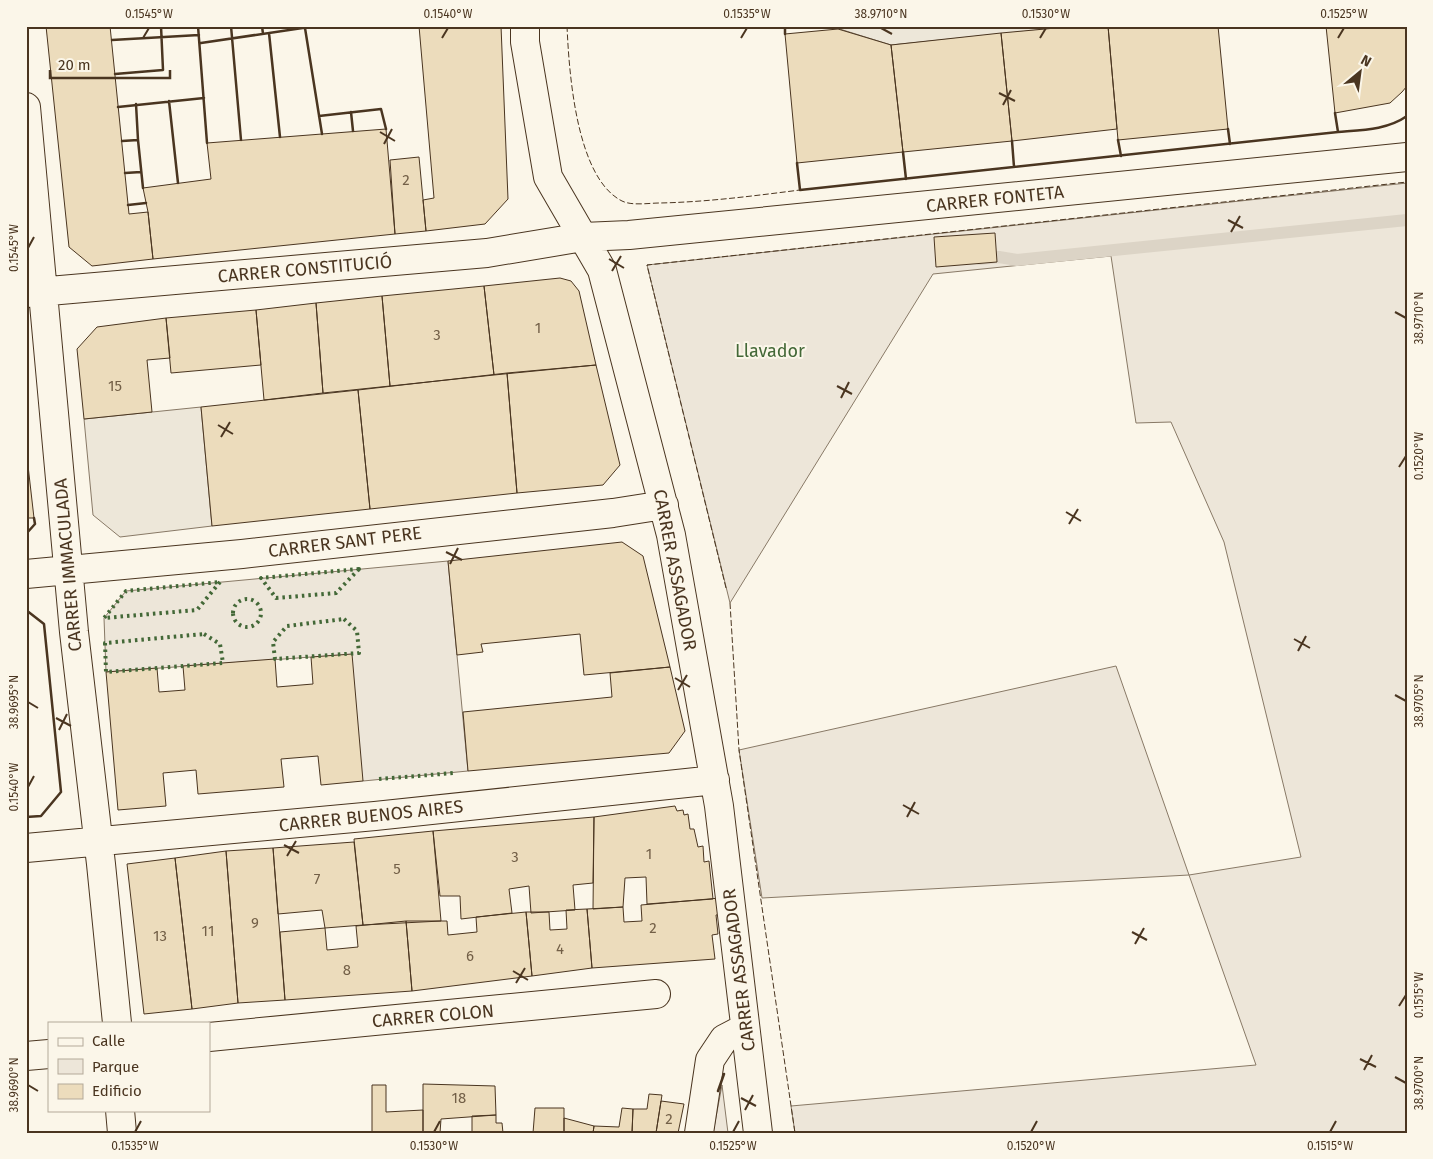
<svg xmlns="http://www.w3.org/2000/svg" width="1433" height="1159" font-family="'Fira Sans',sans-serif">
	<rect width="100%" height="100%" fill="#fbf6e9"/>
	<!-- green -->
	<path fill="#ede6d9" stroke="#887966" d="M1407 183V1133H795L791 1106 1256 1065 1189 875 762 898 739 750 1116 666 1189 875 1301 857 1224 542 1171 422 1136 423 1111 256 933 274 730 603 647 265Z
		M448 561 468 771 363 781 311 657 106 672 104 618 126 591Z
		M722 1085 728 1133H713Z"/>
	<!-- parking -->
	<path fill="#ede7d9" stroke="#887966" d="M830 26H1078L891 45Z
		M201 407 212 526 120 537 93 515 84 419Z"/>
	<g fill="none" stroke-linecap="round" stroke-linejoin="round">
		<!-- stream -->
		<path stroke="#dcd4c6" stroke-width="12" d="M980 259 999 257 1017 260 1407 220"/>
	</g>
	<!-- building -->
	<path fill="#ecdcbc" stroke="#4a3520" d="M46 26H110L129 214 148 212 153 259 92 266 69 247Z
		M419 26H501L508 199 485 224 426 231 423 200 434 198Z
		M1078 26H1108L1117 129 1012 141 1001 33Z
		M1108 26H1218L1228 129 1118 140Z
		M1326 26H1407V86L1402 92 1390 103 1335 113Z
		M838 29 891 45 903 152 797 163 785 34Z
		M1001 33 1012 141 903 152 891 45Z
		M386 129 395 234 153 259 148 212 143 188 211 179 207 143Z
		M419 157 426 231 395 234 390 160Z
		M995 233 997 262 936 267 934 237Z
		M560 278 571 281 579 291 596 365 494 375 484 286Z
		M484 286 494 375 390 386 382 296Z
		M382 296 390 386 323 393 316 303Z
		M316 303 323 393 264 400 256 310Z
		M256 310 261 365 171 373 166 318Z
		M166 318 170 358 147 360 152 412 84 419 77 349 97 327Z
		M596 365 620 465 603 485 517 493 507 373Z
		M507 373 517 493 370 509 358 390Z
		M358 390 370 509 212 526 201 407Z
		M26 448 34 518H26Z
		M622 542 643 556 670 667 584 675 580 634 481 644 483 652 457 655 448 561Z
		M352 654 363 781 321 785 318 756 281 759 284 787 198 794 196 770 163 773 166 806 118 810 106 672 157 668 159 692 185 690 183 666 275 659 277 687 313 684 311 657Z
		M670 667 685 731 669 753 468 771 463 712 612 697 610 673Z
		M675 806 677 811 683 810 684 815 688 814 690 829H694L698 847 703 846 704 862 709 861 713 899 647 904 646 877 625 878 623 907 593 909 594 817Z
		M594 817 593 883 573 885 575 910 531 913 529 886 509 889 512 913 461 919 460 896H440L433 831Z
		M433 831 441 921 363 925 354 839Z
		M354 842 363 925 325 928 322 910 278 914 273 848Z
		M273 848 285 1000 238 1003 226 851Z
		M226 851 238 1003 192 1009 175 858Z
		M175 858 192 1009 144 1014 127 864Z
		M720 898 722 914 716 915 718 934 712 935 715 959 592 968 587 909 623 907 624 922 642 921 641 905Z
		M587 909 592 968 532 976 526 912H549L550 930 567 929 566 910Z
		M526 912 532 976 412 991 406 921H447L448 935 477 932 476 917Z
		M406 921 412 991 285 1000 280 932 325 928 327 950 358 947 356 926Z
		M423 1084 495 1086 496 1115 441 1119 440 1133H423Z
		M372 1085H386V1112L423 1110V1133H372Z
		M649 1094 662 1095 656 1133H632L633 1109H647Z
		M661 1101 684 1104 678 1133H656Z
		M535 1108H564V1133H533Z
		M622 1108 633 1109 632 1133H593L594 1126 619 1127Z
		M496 1115V1123H502L503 1133H472V1116Z
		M564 1118 594 1126 593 1133H564Z"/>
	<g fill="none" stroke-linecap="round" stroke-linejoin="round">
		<defs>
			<path id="minor" d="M525 26V42L548 177 602 270 671 535 719 806 758 1133
				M26 107 74 632 101 864 117 1023
				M26 293 487 253 583 237 629 235 1407 157
				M26 574 242 554 613 513 664 505
				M26 848 375 816 715 780
				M209 1037 656 994
				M26 1056 49 1054
				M120 1110 122 1133
				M699 1133 710 1060 724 1039 745 1028"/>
		</defs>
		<!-- minor casing -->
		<use href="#minor" stroke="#4a3520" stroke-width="30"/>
		<!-- minor -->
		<use href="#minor" stroke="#fbf6e9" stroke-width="28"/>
		<!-- hedge -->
		<path stroke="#436837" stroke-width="4" stroke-dasharray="2.5 4" stroke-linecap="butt" d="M359 569 336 593 276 598 261 578Z
			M220 582 197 610 104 618 126 591Z
			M233 613a14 14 0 1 1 28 0a14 14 0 1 1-28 0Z
			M344 619 357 631 359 653 275 659 273 642 287 626Z
			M204 634 220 644 223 663 106 672 105 643Z
			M379 779 454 773"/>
		<!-- fence -->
		<path stroke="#4a3520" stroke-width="1" stroke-dasharray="6 2.5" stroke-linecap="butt" d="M567 26C569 72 576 178 622 201 632 206 649 203 660 203 707 202 753 196 800 190
			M830 26 838 29
			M726 588 647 265 1407 182
			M730 603 739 750 795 1133"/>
		<!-- wall -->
		<path stroke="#4a3520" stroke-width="2.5" d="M198 26 207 143
			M231 26 241 140
			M262 26 263 34
			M785 26V34
			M305 28 322 134
			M269 33 280 137
			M112 40 199 35
			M201 43 316 26
			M115 74 163 70 161 26
			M169 101 178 183
			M136 104 138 140
			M118 107 204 98
			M351 112 353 131
			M1335 113 1338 132C1362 130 1387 130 1407 116
			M319 116 381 109 386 129
			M1228 129 1230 144
			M1118 140 1121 156
			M122 141 138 140 143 188
			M1012 141 1014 167
			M903 152 906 179
			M797 163 800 190 1338 132
			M125 173 141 172
			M128 205 146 203
			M26 534 35 524 34 518
			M26 610 44 624 61 792 41 816 26 817
			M718 1091 724 1074"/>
	</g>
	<!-- ticks -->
	<path fill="none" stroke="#4a3520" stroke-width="2" d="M881 28 892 34M143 38 149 28M442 38 448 28M741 38 747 28M1040 38 1046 28M1338 38 1344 28M999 93 1015 101M1003 105 1011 90M380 132 395 141M384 144 392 129M1228 220 1243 228M1231 232 1240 216M28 248 34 237M609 259 624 268M612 271 621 256M1395 312 1406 318M837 386 852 394M841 398 849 382M218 425 233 434M221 437 230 422M1399 467 1406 456M1066 512 1081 521M1069 524 1078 509M446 552 462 560M450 564 458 548M1294 639 1310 648M1298 651 1306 636M675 678 690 687M678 690 687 675M1395 695 1406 701M28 702 38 708M56 718 71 726M59 730 67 714M28 787 34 776M903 805 919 814M907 817 915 802M284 845 299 853M287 856 296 841M1132 932 1147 940M1135 944 1144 928M513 971 528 980M516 983 525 968M1399 1006 1406 995M1360 1059 1376 1067M1364 1070 1372 1055M1395 1077 1406 1083M28 1085 38 1091M741 1098 756 1106M745 1110 753 1095M135 1132 141 1121M434 1132 440 1121M733 1132 739 1121M1031 1132 1037 1121M1330 1132 1336 1121"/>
	<g text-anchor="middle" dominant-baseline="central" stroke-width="4" stroke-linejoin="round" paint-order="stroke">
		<!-- number labels -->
		<g font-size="15" fill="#725f47">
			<text x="406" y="180">2</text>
			<text x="538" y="328">1</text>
			<text x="437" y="335">3</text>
			<text x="115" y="386">15</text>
			<text x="649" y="854">1</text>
			<text x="515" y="857">3</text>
			<text x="397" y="869">5</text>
			<text x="317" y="879">7</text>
			<text x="255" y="923">9</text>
			<text x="653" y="928">2</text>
			<text x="208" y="931">11</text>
			<text x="160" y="936">13</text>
			<text x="560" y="949">4</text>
			<text x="470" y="956">6</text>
			<text x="347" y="970">8</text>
			<text x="459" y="1098">18</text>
			<text x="669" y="1119">2</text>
		</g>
		<!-- street labels -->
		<g font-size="18" fill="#4a3520" stroke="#fbf6e9">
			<text transform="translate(995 199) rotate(-6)">CARRER FONTETA</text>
			<text transform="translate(305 269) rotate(-5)">CARRER CONSTITUCIÓ</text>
			<text transform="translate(345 542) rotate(-7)">CARRER SANT PERE</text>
			<text transform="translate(68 565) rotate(-95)">CARRER IMMACULADA</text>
			<text transform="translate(675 570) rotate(79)">CARRER ASSAGADOR</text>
			<text transform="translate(371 816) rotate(-6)">CARRER BUENOS AIRES</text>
			<text transform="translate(739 970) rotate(-97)">CARRER ASSAGADOR</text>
			<text transform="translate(433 1016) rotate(-5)">CARRER COLON</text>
		</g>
		<!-- park labels -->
		<g font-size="18" fill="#436837" stroke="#fbf6e9">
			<text x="770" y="351">Llavador</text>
		</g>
	</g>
	<!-- border -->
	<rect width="1433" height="1159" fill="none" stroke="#fbf6e9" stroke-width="55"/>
	<!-- legend -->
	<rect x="48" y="1022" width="162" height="90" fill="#fbf6e9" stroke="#b4a999"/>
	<rect x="58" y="1038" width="25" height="8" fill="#fbf6e9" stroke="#b4a999"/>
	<text x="92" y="1046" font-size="15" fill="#4a3520">Calle</text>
	<rect x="58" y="1059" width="25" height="15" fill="#ede6d9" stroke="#b4a999"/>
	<text x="92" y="1072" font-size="15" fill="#4a3520">Parque</text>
	<rect x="58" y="1084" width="25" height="15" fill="#ecdcbc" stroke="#b4a999"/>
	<text x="92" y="1096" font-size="15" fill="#4a3520">Edificio</text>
	<!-- north arrow -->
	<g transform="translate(1360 72) rotate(29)" stroke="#fbf6e9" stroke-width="4" paint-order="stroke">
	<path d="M0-4L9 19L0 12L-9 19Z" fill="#4a3520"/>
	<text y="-8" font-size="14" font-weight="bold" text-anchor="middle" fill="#4a3520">N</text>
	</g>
	<!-- scale -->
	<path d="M50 70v8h120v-8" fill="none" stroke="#4a3520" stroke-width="2.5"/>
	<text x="58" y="70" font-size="15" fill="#4a3520" stroke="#fbf6e9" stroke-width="4" paint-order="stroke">20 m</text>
	<rect x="28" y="28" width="1378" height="1104" fill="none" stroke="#4a3520" stroke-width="2"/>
	<g font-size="12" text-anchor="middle" fill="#4a3520">
		<text x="149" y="18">0.1545°W</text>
		<text x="448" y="18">0.1540°W</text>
		<text x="747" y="18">0.1535°W</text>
		<text x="881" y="18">38.9710°N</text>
		<text x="1046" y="18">0.1530°W</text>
		<text x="1344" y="18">0.1525°W</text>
		<text transform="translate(14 248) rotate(-90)" y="4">0.1545°W</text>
		<text transform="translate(1419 318) rotate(-90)" y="4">38.9710°N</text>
		<text transform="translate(1419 456) rotate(-90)" y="4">0.1520°W</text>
		<text transform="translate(1419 701) rotate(-90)" y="4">38.9705°N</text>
		<text transform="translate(14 702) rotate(-90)" y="4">38.9695°N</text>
		<text transform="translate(14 787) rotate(-90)" y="4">0.1540°W</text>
		<text transform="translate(1419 995) rotate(-90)" y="4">0.1515°W</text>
		<text transform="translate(1419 1083) rotate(-90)" y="4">38.9700°N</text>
		<text transform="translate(14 1085) rotate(-90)" y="4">38.9690°N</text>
		<text x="135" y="1150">0.1535°W</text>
		<text x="434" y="1150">0.1530°W</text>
		<text x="733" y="1150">0.1525°W</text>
		<text x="1031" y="1150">0.1520°W</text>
		<text x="1330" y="1150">0.1515°W</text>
	</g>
</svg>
